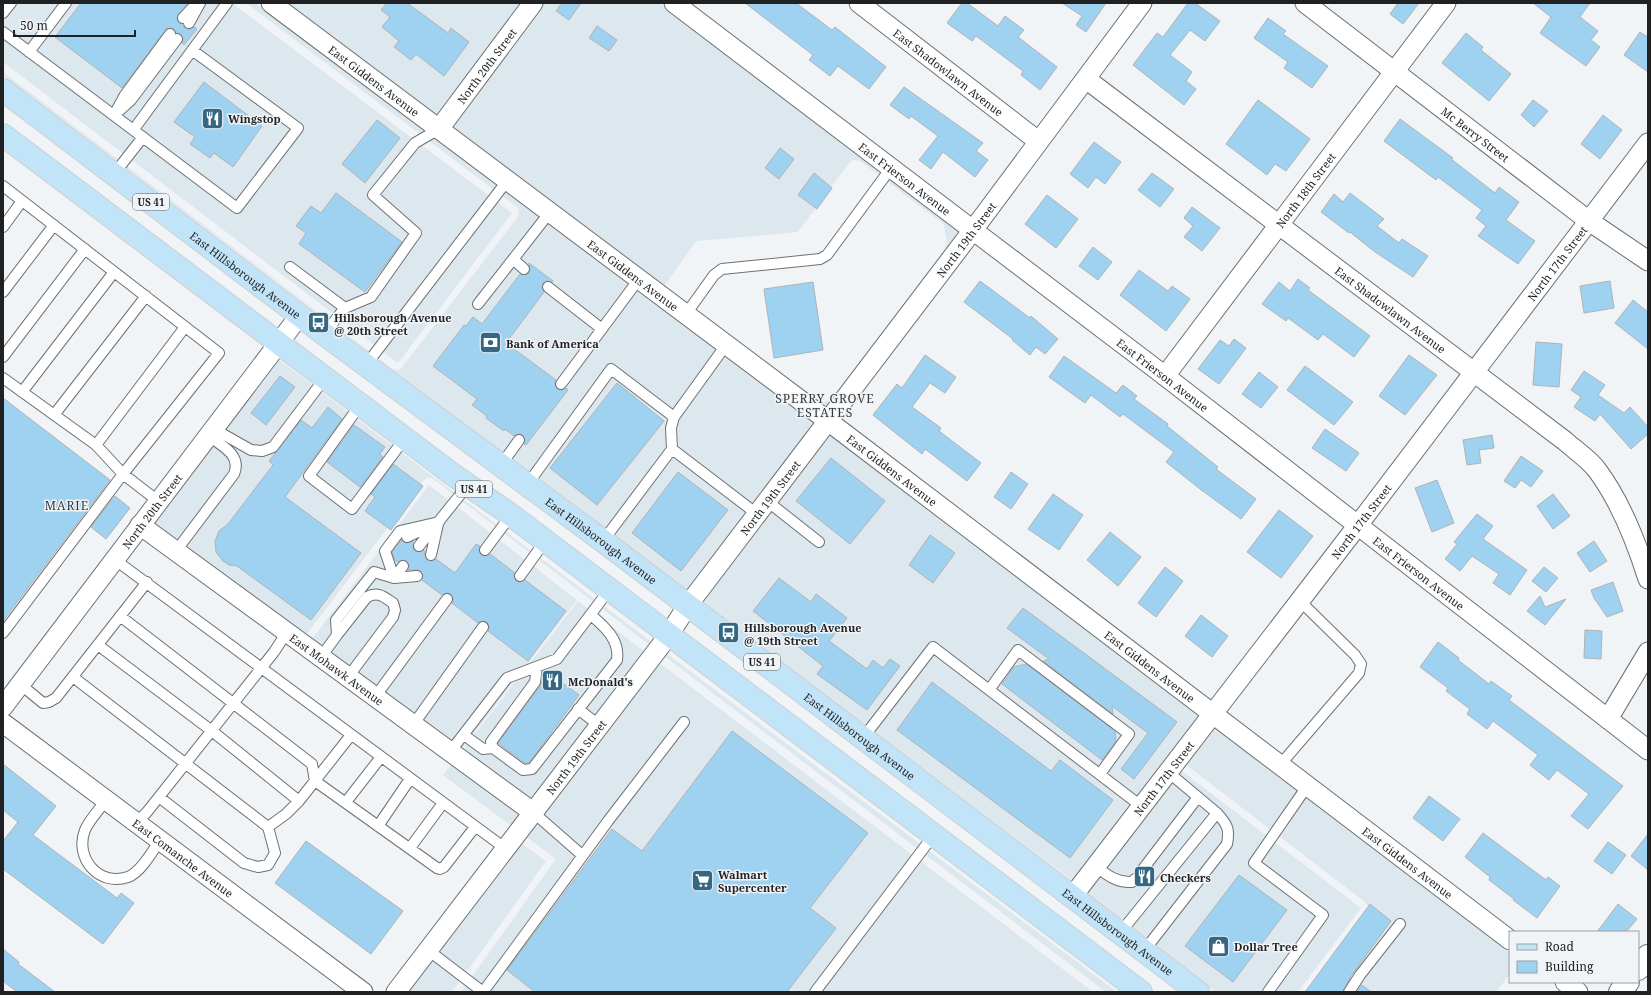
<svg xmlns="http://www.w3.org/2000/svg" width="1651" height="995" font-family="'Noto Serif',serif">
	<rect width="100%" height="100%" fill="#f1f4f7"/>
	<!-- built -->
	<path fill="#dce7ee" d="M3 3H232L512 213 398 363 3 62Z
		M246 3H255L816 424 687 592 3 75V72L393 369 400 370 517 218 519 213 518 208Z
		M286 3H523L438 117Z
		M543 3H659L961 232 827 407V409L819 403 828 401 832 398 945 249 947 242 944 226 941 222 860 161 853 160 849 163 798 232 697 241 694 244 664 286 451 127Z
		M278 359 653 643 651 646 432 478H427L423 481 306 635 152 522Z
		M829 434 1201 716 1073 881 701 602Z
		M429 485 577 600 458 754 309 643Z
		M578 601 1093 992H461L556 859 443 775Z
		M666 653 1117 992H1106L664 656Z
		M1214 726 1510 952V974L1496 992H1307L1368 908V906L1365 902 1185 764Z
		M1178 768 1361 908 1298 992H1215L1082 892Z
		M521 843 546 861 452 992H407Z"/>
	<!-- building -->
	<path fill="#9fd1f1" stroke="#b0b3b6" d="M81 3H188L178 14 177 20 186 29H190L194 27 197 29 184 45 182 43 183 39 181 34 176 33 174 29 167 28 122 88 55 37Z
		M387 3H407L448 33 451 28 469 42 444 76 416 54 411 60 394 47 399 41 382 27 390 17 381 10Z
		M562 3H581L569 20 556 11Z
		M745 3H796L832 30 835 27 886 67 869 89 838 66 830 76 809 60 813 55Z
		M962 3H967L998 26 1005 16 1024 30 1018 37 1057 67 1040 90 1021 75 1023 71 976 36 972 41 947 23Z
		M1062 3H1106L1086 32 1076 25 1082 16Z
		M1188 3H1195L1220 21 1205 41 1190 30 1170 55 1192 72 1186 81 1196 89 1184 105 1133 65 1157 33 1163 37Z
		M1398 3H1419L1403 24 1390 14Z
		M1533 3H1590L1580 17 1598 31 1591 40 1600 47 1586 66 1540 33 1551 17Z
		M1268 18 1286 31 1283 34 1328 66 1312 88 1284 68 1288 62 1254 38Z
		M597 26 617 40 609 51 589 38Z
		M1640 32 1648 37V72L1624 55Z
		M1466 33 1483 47 1481 50 1511 74 1489 101 1442 63Z
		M204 82 262 126 233 167 214 153 210 158 190 144 195 137 174 122Z
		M904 87 983 143 976 151 988 160 975 177 943 152 931 169 919 160 938 136 911 116 909 119 890 105Z
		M1258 100 1310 139 1286 171 1275 164 1267 175 1226 144Z
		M1533 100 1548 111 1534 127 1521 115Z
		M1603 115 1622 130 1600 159 1581 144Z
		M1400 119 1453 158 1451 159 1495 193 1499 187 1519 202 1506 220 1535 241 1518 264 1478 236 1486 226 1476 218 1482 210 1438 177 1436 180 1384 141Z
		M377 120 400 138 365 183 342 164Z
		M1094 142 1121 162 1105 184 1096 177 1088 188 1070 174Z
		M780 148 794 159 779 179 765 168Z
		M814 173 832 188 817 209 798 195Z
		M1152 173 1174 189 1160 207 1138 190Z
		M336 193 402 242 365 292 299 244 306 233 296 226 311 206 321 213Z
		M1350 193 1384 219 1377 226 1399 243 1402 239 1428 256 1413 277 1375 252 1350 232 1349 233 1321 212 1334 194 1343 202Z
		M1047 195 1078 219 1056 248 1025 224Z
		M1192 207 1220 228 1202 251 1184 237 1193 226 1184 218Z
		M1093 247 1112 262 1098 280 1079 266Z
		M529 263 553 281 552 282 546 281 543 283 542 289 544 292 506 343 556 380 555 384 557 389 561 390 566 388 568 390 526 445 524 444 525 440 523 435 519 434 514 436 505 429 504 431 486 418 487 416 472 405 477 399 433 366 464 325 466 326 473 317 482 324 520 274 526 275 529 273 530 270Z
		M1139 270 1168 291 1172 286 1190 299 1166 331 1120 295Z
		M1298 279 1310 288 1308 290 1370 336 1354 357 1323 334 1318 340 1288 318 1286 321 1262 304 1279 282 1290 291Z
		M980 281 1030 318 1031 316 1058 339 1045 354 1036 347 1030 355 1012 340 1013 339 964 302Z
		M1610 281 1614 308 1584 313 1580 286Z
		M813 282 823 350 774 358 764 289Z
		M1633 300 1648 312V349L1615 323Z
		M1234 339 1246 348 1219 384 1198 369 1220 340 1229 346Z
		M1536 342 1562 344 1559 387 1533 385Z
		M925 355 956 377 945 393 930 383 912 407 941 428 939 431 981 463 967 481 925 449 922 454 873 415 897 384 902 388Z
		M1409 355 1437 375 1405 415 1379 396Z
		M1064 356 1116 393 1123 385 1137 396 1134 399 1168 424 1167 426 1218 467 1216 469 1256 499 1241 519 1200 489 1166 462 1174 452 1123 414 1120 417 1091 395 1085 403 1049 377Z
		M1305 366 1353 402 1334 425 1287 390Z
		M1584 371 1605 385 1598 395 1624 413 1630 407 1648 427V434L1631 449 1600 414 1595 421 1574 407 1581 397 1571 390Z
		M1259 372 1278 387 1261 408 1242 394Z
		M280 376 295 387 266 425 251 413Z
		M617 383 664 421 597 505 550 468Z
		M3 398 110 480 3 621Z
		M328 407 342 419 285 497 361 553 311 620 237 566 229 565 223 561 216 552 215 541 219 531 228 524 273 465 269 461 301 420 312 428Z
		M354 425 385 447 380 454 383 457 360 487 327 462Z
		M1325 429 1359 453 1346 471 1312 448Z
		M1492 435 1494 448 1479 450 1481 463 1467 465 1463 440Z
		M1521 456 1543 471 1531 487 1521 480 1515 488 1504 481Z
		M831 458 885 501 850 544 796 501Z
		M393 464 423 486 391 530 365 511 375 497 371 494Z
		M678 472 728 510 681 571 632 533Z
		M1011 472 1028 484 1011 509 994 497Z
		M1437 480 1454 523 1432 532 1415 488Z
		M1053 494 1083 515 1059 550 1028 529Z
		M1553 494 1570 516 1553 529 1537 506Z
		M115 496 130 508 106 539 91 527Z
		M1279 510 1313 536 1281 578 1247 552Z
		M1477 514 1493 526 1483 539 1527 570 1510 595 1493 583 1499 574 1472 556 1460 571 1445 559 1457 544 1454 542Z
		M1110 532 1141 557 1118 586 1087 560Z
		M930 535 955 553 933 583 909 565Z
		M401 540 406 543 413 541V548L415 551 421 552 424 550 425 557 427 560 433 561 436 559 455 573 476 544 480 546 479 550 481 555 485 556 490 554 515 573 514 576 516 581 520 582 525 580 566 611 528 661 488 631 489 627 487 622 483 621 478 623 452 603 453 599 451 594 447 593 442 595 422 580 423 575 420 570H408L409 566 407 561 403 560 398 562 395 560 392 552Z
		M1594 541 1607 561 1590 572 1577 553Z
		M1165 567 1183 581 1156 617 1138 603Z
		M1544 567 1558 578 1546 592 1532 581Z
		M779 578 811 602 816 594 847 618 829 641 867 669 873 660 883 668 890 659 900 666 867 710 817 674 823 666 753 611Z
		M1613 582 1623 611 1607 617 1594 598 1591 590Z
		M1540 596 1545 607 1566 599 1545 625 1527 611Z
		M1023 608 1177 722 1134 779 1121 769 1148 733 1112 706 1113 714 1043 661 1049 659 1007 628Z
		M1201 615 1228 636 1212 657 1185 636Z
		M1585 630 1602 631 1601 659 1584 658Z
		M1438 642 1459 658 1458 660 1489 684 1491 681 1512 696 1509 700 1623 786 1588 829 1571 816 1589 794 1557 770 1549 780 1530 765 1538 755 1493 721 1487 729 1467 714 1470 709 1446 691 1448 688 1420 667Z
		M1026 664 1115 731 1116 741 1102 760 1002 684 1014 667Z
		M548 672 579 695 529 763H525L498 743 540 686 542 681Z
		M932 682 1051 771 1060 760 1113 800 1070 858 897 730Z
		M732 731 868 833 810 908 836 928 787 992H535L507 970 612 829 642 851Z
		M3 764 56 806 33 835 117 898 121 893 134 903 103 944 3 869V841L18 822 3 810Z
		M1429 796 1460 819 1443 841 1413 818Z
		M1483 833 1546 880 1548 877 1560 886 1537 918 1513 900 1514 899 1489 880 1490 877 1465 857Z
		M1648 834V870L1631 856Z
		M306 841 403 911 371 954 275 883Z
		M1608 842 1626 855 1612 874 1594 861Z
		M1239 875 1287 910 1233 982 1185 946Z
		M1370 904 1391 921 1351 976 1343 992H1305Z
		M1618 904 1637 919 1626 932H1597Z
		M3 949 19 962 18 964 55 992H17L3 981Z
		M1362 985 1371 992H1357Z"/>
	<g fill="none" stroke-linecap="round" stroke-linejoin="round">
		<defs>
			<path id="service" d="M3 13 11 3
				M183 18 195 5
				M189 23 200 3
				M3 32 237 208 298 128 192 50
				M29 52 66 3
				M120 110 131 100 177 39
				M114 115 125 95 170 34
				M134 129 227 3
				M114 174 143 137
				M3 186 219 353 123 474 158 501
				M3 227 22 201
				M513 259 524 269
				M290 267 345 308
				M548 287 602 329
				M3 292 54 225
				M478 304 550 212
				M686 314 714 275 722 269 820 259 827 255 891 168
				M324 334 345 308 371 297 416 233 373 195 415 143 439 129
				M3 357 85 249
				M366 365 507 181
				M3 378 96 445 123 474 3 633
				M561 384 639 279
				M22 392 114 272
				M360 405 309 476 352 509 405 438
				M54 415 146 296
				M674 417 726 345
				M214 429 251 450 262 451 273 447 325 378
				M96 445 185 327
				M672 449 757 514
				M501 465 519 440
				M527 485 611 369 674 417 671 428 672 449 603 541
				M767 501 819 542
				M407 537 422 530
				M419 546 468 485
				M485 550 511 515
				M176 551 234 474C242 455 222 446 209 436
				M431 555 438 524
				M114 559 506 849
				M520 576 545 541
				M394 578 385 551 400 531 439 522
				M394 578 417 576
				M120 616 312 764 315 781 437 868 440 869 444 867 475 827
				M337 635 367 597C378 591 384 597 393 603L395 610 393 617 348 677
				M98 645 212 731 299 801
				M321 657 337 635 336 620 374 572 394 578 403 566
				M537 667 535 682 491 742 493 748 523 770 532 769 617 660C620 640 605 627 591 615
				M73 677 268 827 275 853 268 865 258 867 244 863 159 797
				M20 684 43 703 49 702 56 698 147 582
				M989 690 1018 650 1129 734 1100 774
				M375 697 447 599
				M578 709 600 726
				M413 725 483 627
				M464 735 483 749 493 748
				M863 738 933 647 1141 806
				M450 752 507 678 557 659 609 590
				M1280 765 1359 673 1361 664 1355 655 1300 601
				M106 800C100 809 89 820 85 830 74 858 99 887 128 877 140 873 153 851 160 840
				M346 802 381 757
				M534 813 582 855
				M136 823 147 812 274 652 287 632
				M378 826 410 779
				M268 827 286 814 299 801 351 735
				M410 848 443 803
				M1095 866C1107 875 1117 883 1132 882L1135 879
				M1140 873 1198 797
				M1120 933 1217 813
				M428 950 483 992
				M1144 951 1227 844C1230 829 1227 824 1217 813L1168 772
				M483 992 608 821 684 722
				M815 992 933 836
				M1268 992 1323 915 1254 863 1308 785
				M1349 992 1360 975 1400 924"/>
			<g id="minor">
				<path id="s1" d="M271 3 828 421 1510 940"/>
				<path id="s2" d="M674 3 1165 376 1648 750"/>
				<path id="s3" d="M859 3 1038 141"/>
				<path id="s4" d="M1305 3 1589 221 1648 261"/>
				<path id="s5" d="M1086 79 1565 441C1575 450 1589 459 1597 470 1621 502 1636 541 1648 579"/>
				<path id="s6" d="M439 129 533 3"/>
				<path id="s7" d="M1165 376 1446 3"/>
				<path id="s8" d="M140 525 534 813"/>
				<path id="s9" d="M3 707 300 315"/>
				<path d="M1608 719 1648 652"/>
				<path id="s10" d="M3 723 363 992"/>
				<path id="s11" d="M1072 897 1358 525 1648 143"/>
				<path d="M1565 982 1578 992"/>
				<path id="s12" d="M396 992 668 636 688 605 973 230 1142 3"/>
			</g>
			<path id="tertiary" d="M1638 969 1648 956
				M1620 992 1628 982"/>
			<g id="primary">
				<path id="s13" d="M3 90 324 334 603 541 1198 992"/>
				<path d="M3 135 452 474 511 515 1141 992"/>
			</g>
		</defs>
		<!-- service casing -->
		<use href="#service" stroke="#6e7173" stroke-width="12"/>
		<!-- minor casing -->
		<use href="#minor" stroke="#6e7173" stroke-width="21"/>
		<!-- tertiary casing -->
		<use href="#tertiary" stroke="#6e7173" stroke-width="24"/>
		<!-- primary casing -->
		<use href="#primary" stroke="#cecece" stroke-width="24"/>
		<!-- service -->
		<use href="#service" stroke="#fff" stroke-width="10"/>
		<!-- minor -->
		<use href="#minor" stroke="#fff" stroke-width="19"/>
		<!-- tertiary -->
		<use href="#tertiary" stroke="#fff" stroke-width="22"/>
		<!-- primary -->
		<use href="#primary" stroke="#c2e4f9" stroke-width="22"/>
	</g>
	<!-- icons -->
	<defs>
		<symbol id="restaurant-square" viewBox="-11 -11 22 22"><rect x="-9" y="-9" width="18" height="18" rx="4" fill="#346784" stroke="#f1f4f7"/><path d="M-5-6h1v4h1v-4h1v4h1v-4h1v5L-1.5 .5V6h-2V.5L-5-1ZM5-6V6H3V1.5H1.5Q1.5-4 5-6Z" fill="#fff"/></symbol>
		<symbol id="bus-square" viewBox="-11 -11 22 22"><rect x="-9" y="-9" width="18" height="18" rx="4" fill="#346784" stroke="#f1f4f7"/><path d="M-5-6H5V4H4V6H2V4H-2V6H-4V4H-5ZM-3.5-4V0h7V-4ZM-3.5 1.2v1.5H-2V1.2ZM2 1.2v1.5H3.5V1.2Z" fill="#fff"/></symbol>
		<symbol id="bank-square" viewBox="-11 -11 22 22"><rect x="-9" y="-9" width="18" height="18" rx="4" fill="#346784" stroke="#f1f4f7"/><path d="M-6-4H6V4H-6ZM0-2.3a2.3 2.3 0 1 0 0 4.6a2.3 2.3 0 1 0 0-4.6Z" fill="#fff"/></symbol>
		<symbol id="supermarket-square" viewBox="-11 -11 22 22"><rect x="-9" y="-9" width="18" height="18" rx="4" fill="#346784" stroke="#f1f4f7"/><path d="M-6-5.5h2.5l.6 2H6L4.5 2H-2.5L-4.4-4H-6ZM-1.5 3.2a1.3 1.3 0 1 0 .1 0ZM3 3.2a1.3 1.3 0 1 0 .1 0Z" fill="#fff"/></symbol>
		<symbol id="shop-square" viewBox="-11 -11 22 22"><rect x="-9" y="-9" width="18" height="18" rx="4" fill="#346784" stroke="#f1f4f7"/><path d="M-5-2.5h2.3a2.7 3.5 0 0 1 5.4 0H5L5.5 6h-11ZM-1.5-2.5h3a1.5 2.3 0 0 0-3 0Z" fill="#fff"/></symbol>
	</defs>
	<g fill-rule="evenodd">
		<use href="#restaurant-square" x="200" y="106" width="25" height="25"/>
		<use href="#bus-square" x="306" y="310" width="25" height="25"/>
		<use href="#bank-square" x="478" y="330" width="25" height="25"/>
		<use href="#bus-square" x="716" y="620" width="25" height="25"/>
		<use href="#restaurant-square" x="540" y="668" width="25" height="25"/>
		<use href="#restaurant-square" x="1132" y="864" width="25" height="25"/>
		<use href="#supermarket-square" x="690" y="868" width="25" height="25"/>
		<use href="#shop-square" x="1206" y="934" width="25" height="25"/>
	</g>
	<g text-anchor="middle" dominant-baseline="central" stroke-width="3" stroke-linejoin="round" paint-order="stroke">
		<!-- shield labels -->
		<g fill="#f1f4f7" stroke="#5e6062" stroke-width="1">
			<rect x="133" y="194" width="36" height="16" rx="3"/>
			<rect x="456" y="481" width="36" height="16" rx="3"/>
			<rect x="744" y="654" width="36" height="16" rx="3"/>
		</g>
		<g font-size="10" font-weight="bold" fill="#1f2122">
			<text x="151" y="202">US 41</text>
			<text x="474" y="489">US 41</text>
			<text x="762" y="662">US 41</text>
		</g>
		<!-- street labels -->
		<g font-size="11" fill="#1f2122" stroke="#f1f4f7">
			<text stroke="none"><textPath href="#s6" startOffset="79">North 20th Street</textPath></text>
			<text stroke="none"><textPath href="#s3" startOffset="113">East Shadowlawn Avenue</textPath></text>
			<text stroke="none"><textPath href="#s1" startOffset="129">East Giddens Avenue</textPath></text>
			<text stroke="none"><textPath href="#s4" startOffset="215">Mc Berry Street</textPath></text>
			<text stroke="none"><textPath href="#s2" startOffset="290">East Frierson Avenue</textPath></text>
			<text stroke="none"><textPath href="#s7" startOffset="233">North 18th Street</textPath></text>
			<text stroke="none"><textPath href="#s12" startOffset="944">North 19th Street</textPath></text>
			<text stroke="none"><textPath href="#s11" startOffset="798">North 17th Street</textPath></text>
			<text stroke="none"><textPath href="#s13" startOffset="305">East Hillsborough Avenue</textPath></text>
			<text stroke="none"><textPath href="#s1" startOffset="453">East Giddens Avenue</textPath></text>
			<text stroke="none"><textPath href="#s5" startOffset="382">East Shadowlawn Avenue</textPath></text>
			<text stroke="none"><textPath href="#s2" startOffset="614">East Frierson Avenue</textPath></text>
			<text stroke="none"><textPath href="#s1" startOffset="777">East Giddens Avenue</textPath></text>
			<text stroke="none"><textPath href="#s12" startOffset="620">North 19th Street</textPath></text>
			<text stroke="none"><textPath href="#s9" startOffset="246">North 20th Street</textPath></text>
			<text stroke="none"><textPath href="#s11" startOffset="474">North 17th Street</textPath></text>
			<text stroke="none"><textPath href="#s13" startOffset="749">East Hillsborough Avenue</textPath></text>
			<text stroke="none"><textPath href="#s2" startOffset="938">East Frierson Avenue</textPath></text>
			<text stroke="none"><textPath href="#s1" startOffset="1101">East Giddens Avenue</textPath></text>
			<text stroke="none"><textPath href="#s8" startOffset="244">East Mohawk Avenue</textPath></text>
			<text stroke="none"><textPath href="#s13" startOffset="1073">East Hillsborough Avenue</textPath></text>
			<text stroke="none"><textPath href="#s12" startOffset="296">North 19th Street</textPath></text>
			<text stroke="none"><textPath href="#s11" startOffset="150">North 17th Street</textPath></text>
			<text stroke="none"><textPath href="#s10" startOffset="225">East Comanche Avenue</textPath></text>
			<text stroke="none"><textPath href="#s1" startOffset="1425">East Giddens Avenue</textPath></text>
			<text stroke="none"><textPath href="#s13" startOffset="1397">East Hillsborough Avenue</textPath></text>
		</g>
		<!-- poi labels -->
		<g font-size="11" font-weight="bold" fill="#1f2122" stroke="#f1f4f7" text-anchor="start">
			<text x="228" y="118">Wingstop</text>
			<text x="334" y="317">Hillsborough Avenue<tspan x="334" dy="13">@ 20th Street</tspan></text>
			<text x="506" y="343">Bank of America</text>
			<text x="744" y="627">Hillsborough Avenue<tspan x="744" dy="13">@ 19th Street</tspan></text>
			<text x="568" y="681">McDonald's</text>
			<text x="718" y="874">Walmart<tspan x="718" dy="13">Supercenter</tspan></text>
			<text x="1160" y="877">Checkers</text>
			<text x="1234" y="946">Dollar Tree</text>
		</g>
		<!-- neighbourhood labels -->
		<g font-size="12" letter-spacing="1" fill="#36393b" stroke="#f1f4f7">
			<text x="825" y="398">SPERRY GROVE<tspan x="825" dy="14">ESTATES</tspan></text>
			<text x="67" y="505">MARIE</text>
		</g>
	</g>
	<!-- border -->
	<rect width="1651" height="995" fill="none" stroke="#1f2122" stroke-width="8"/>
	<!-- legend -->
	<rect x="1509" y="931" width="130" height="52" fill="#f1f4f7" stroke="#9da0a2"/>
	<rect x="1517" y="944" width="20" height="6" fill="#c2e4f9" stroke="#9da0a2"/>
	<text x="1545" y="951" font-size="12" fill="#1f2122">Road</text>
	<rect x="1517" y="961" width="20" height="12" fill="#9fd1f1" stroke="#9da0a2"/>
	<text x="1545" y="971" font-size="12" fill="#1f2122">Building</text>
	<!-- scale -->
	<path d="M14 30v6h121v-6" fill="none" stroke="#1f2122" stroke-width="2"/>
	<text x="20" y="30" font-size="12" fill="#1f2122" stroke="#f1f4f7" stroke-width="3" paint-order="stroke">50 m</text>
</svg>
